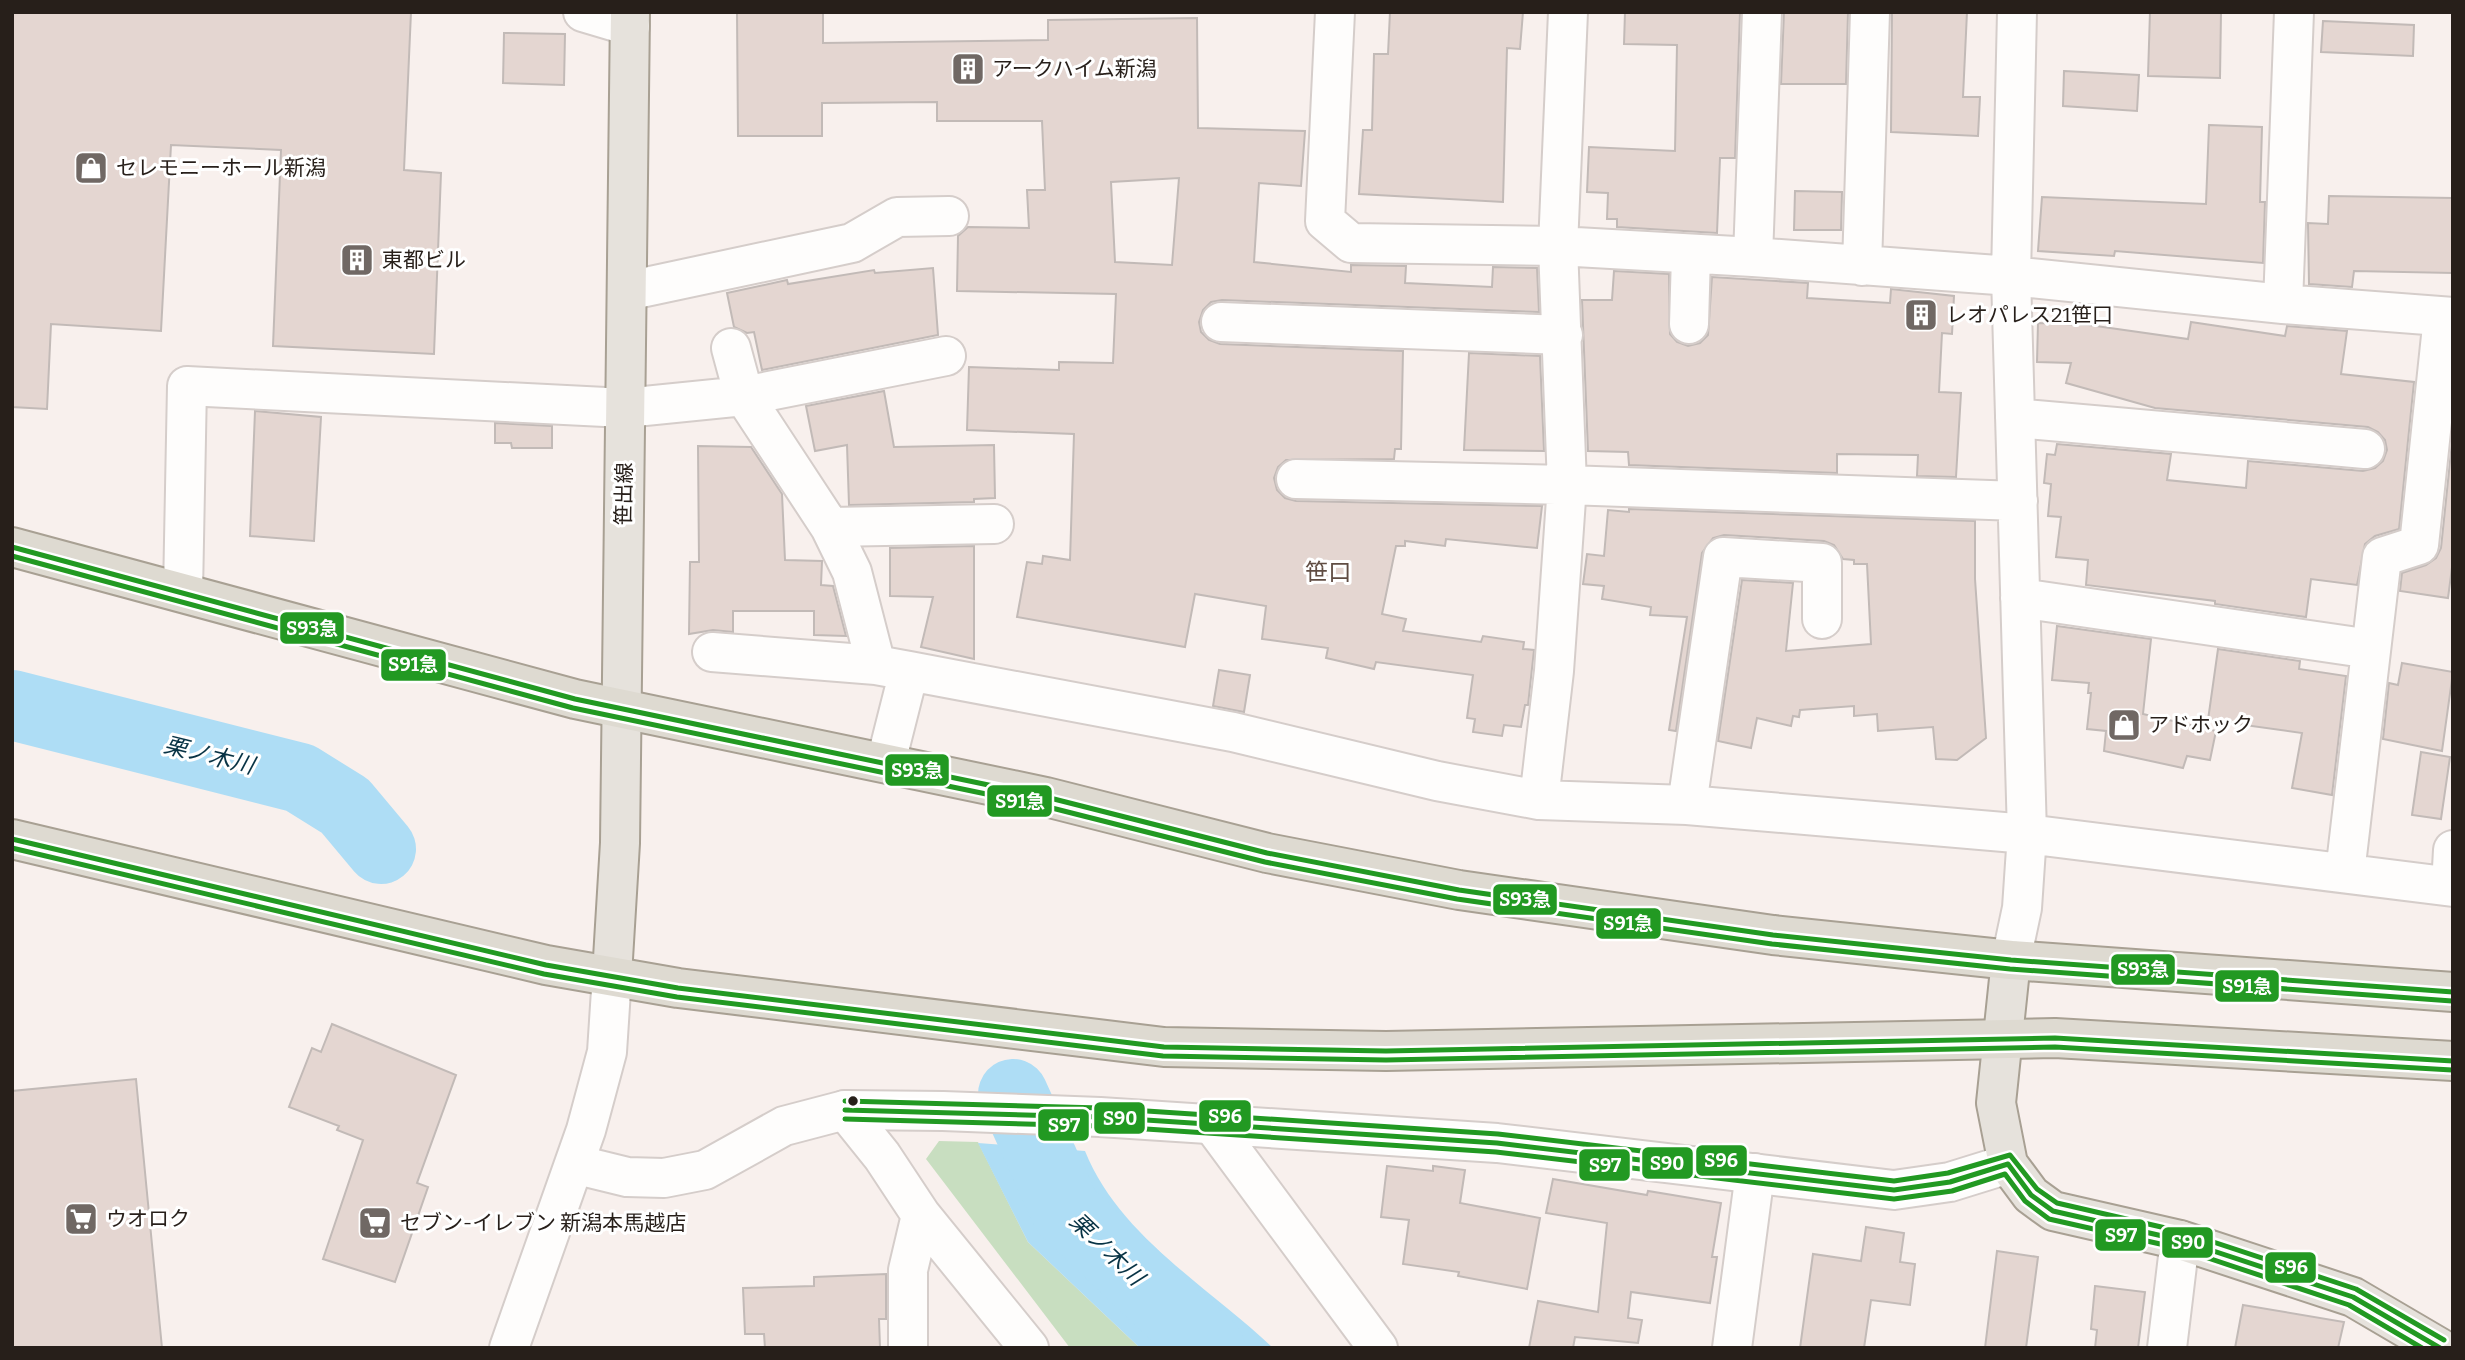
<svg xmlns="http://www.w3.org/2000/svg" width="2465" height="1360" font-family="Bitter,'Noto Sans JP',serif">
	<rect width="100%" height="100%" fill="#f8f0ed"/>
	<!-- green -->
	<path fill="#c8dec0" d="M939 1141 978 1142 1028 1242 1140 1348H1070L926 1159Z"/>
	<!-- water -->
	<path fill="#aeddf5" d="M978 1143 1085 1151C1119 1236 1209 1287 1273 1348H1140L1028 1242Z"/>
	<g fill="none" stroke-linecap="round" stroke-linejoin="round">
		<!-- river -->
		<path stroke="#aeddf5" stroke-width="70" d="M12 705 300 778 345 806 381 849
			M1013 1094 1066 1211 1210 1348"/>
	</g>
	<!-- building -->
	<path fill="#e4d6d1" stroke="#c2bab7" stroke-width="2" fill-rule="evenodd" d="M12 12H411L404 170 441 173 434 354 273 346 281 150 171 145 161 331 51 324 47 409 12 407Z
		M737 12H823V43L1048 40V20L1197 18 1198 128 1305 131 1301 186 1259 183 1254 262 1351 272V265L1406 266 1405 283 1492 287 1493 267 1537 268 1539 312 1222 300 1211 302 1203 310 1199 322 1201 332 1209 340 1220 344 1403 351 1401 449H1395L1394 459 1286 460 1278 467 1274 478 1277 490 1285 498 1296 501 1542 506 1537 548 1446 539 1445 546 1405 541V546H1396L1382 614 1406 619 1403 631 1481 642 1483 636 1524 642 1523 649 1534 650 1528 705H1525L1521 727 1504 725 1502 736 1473 732 1475 719 1467 718 1473 675 1376 662 1374 669 1326 658 1328 648 1262 639 1266 606 1195 594 1185 647 1017 617 1027 562 1042 564 1043 556 1070 560 1074 434 967 430 969 367 1059 370V362L1113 363 1116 294 957 291 958 236 968 227 1029 228 1027 190H1045L1042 121H937V102L822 103V136H738ZM1179 178 1172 265 1115 262 1111 182Z
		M1390 12H1523L1520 49 1507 48 1503 202 1359 194 1363 130H1372L1374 54H1388Z
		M1625 12H1740L1735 158H1720L1717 233 1617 227V219H1607L1608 193 1587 192 1589 147 1675 151 1677 45 1624 44Z
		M1784 12H1848L1846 84H1781Z
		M1892 12H1967L1963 97H1980L1978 136 1891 132Z
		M2150 12H2221L2220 78 2148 76Z
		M2323 21 2414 25 2413 56 2321 52Z
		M504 33 565 34 564 85 503 83Z
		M2064 71 2139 75 2137 111 2063 106Z
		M2209 125 2262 127 2260 202H2265L2263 263 2115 251 2114 256 2038 251 2042 197 2206 204Z
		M1795 191 1842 192 1841 230H1794Z
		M2329 196 2453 198V273L2354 271 2352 287 2309 284 2308 223 2328 224Z
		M933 268 938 335 762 370 754 332 747 333 734 327 727 293 787 280 788 284 874 270 875 273Z
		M1614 271 1669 274 1670 334 1677 342 1688 346 1700 343 1708 335 1712 277 1808 283 1807 298 1890 303 1891 289 1954 296 1952 334 1942 333 1939 392 1961 393 1956 477 1917 476 1918 455 1837 454V473L1629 465 1628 452 1588 451 1582 300H1612Z
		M2191 322 2285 336 2287 326 2347 331 2341 374 2414 382 2399 529 2375 536 2365 544 2357 585 2311 579 2306 617 2215 604V601L2086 585 2088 560 2056 557 2061 517 2048 516 2051 484 2044 483 2047 454 2055 455 2057 444 2171 454 2167 480 2246 488 2248 461 2363 471 2375 468 2383 461 2387 450 2385 440 2378 432 2368 427 2155 408 2066 383 2071 363 2037 362 2038 323 2089 325 2188 339Z
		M1469 353 1540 356 1544 451 1464 450Z
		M884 391 894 447 994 445 995 498 974 499V502L849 505 847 445 815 451 806 406Z
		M255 411 321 417 314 541 250 536Z
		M495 423 552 426V448H512L511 443H495Z
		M2453 433V560L2448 598 2400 591 2402 573 2426 565 2436 558 2441 548Z
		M698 446 751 447 782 494 785 560 822 561 821 585 833 586 846 636 814 635V611H733V632L713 630 689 634 690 562H699Z
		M1629 509 1975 521V579L1986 738 1957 760 1936 759 1933 727 1878 731 1877 714 1854 716V706L1800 710 1799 717 1793 716 1791 726 1757 718 1751 748 1718 741 1742 580 1793 583 1786 651 1871 644 1867 564H1854V560L1843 559 1834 545 1824 541 1724 535 1713 538 1702 553 1676 731 1669 730 1687 617 1650 615 1651 607 1602 599 1604 586 1583 584 1587 554 1604 556 1608 510 1629 512Z
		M974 546V659L921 647 933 597 890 596V548Z
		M2057 626 2151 639 2143 714 2216 731 2210 760 2187 756 2183 768 2104 751 2106 731 2087 729 2091 693H2088L2089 683 2052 680Z
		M2218 649 2300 661 2299 669 2346 676 2332 795 2292 788 2302 733 2208 720Z
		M2402 663 2453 672 2442 751 2383 739 2389 683 2398 685Z
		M1219 670 1250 675 1244 712 1213 706Z
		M2421 752 2450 757 2441 819 2412 815Z
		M332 1024 456 1075 417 1183 428 1187 395 1282 323 1259 363 1140 337 1130 339 1126 289 1107 312 1048 321 1052Z
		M136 1079 162 1348H12V1091Z
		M1387 1166 1433 1171V1166L1465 1170 1460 1203 1540 1218 1527 1289 1458 1276 1459 1272 1403 1264 1409 1220 1381 1217Z
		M1553 1179 1647 1195 1648 1191 1721 1203 1712 1257H1717L1710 1303 1631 1292 1628 1318 1642 1320 1638 1343 1575 1337 1573 1348H1529L1538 1301 1598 1312 1607 1223 1546 1213Z
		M1866 1227 1904 1233 1900 1262 1915 1264 1910 1305 1871 1300 1864 1348H1800L1813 1254 1861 1261Z
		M1997 1251 2038 1257 2026 1348H1985Z
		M886 1274V1319H879L880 1348H765L764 1334H745L743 1288 814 1286V1277Z
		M2095 1286 2145 1292 2138 1348H2095L2097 1330 2091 1329Z
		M2243 1305 2344 1322 2338 1348H2235Z"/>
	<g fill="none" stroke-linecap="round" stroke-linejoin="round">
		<defs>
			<path id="minor" d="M583 12 630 26
				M1335 12 1325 221 1351 243 1558 246 1753 257 2011 276 2283 304 2453 317
				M1753 257 1762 12
				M1862 266 1870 12
				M627 291 852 243 897 217 949 216
				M2283 304 2294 12
				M1221 322 1563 335
				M1689 324 1691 255
				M731 348 744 396 946 356
				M2015 418 2365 449
				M1296 479 1567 485 2018 501
				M830 527 994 524
				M183 592 187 386 625 408 744 396 830 527 852 572 876 665
				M2020 598 2371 649
				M712 652 876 665 909 671 1233 732 1437 781 1539 800 1687 805 2027 834 2453 887
				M886 762 909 671
				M1539 800 1554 671 1567 485 1558 246 1568 12
				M1687 805 1723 557 1822 563V619
				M2345 873 2382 557 2419 545 2443 317
				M2451 886 2453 850
				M2011 960 2022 908 2027 834 2011 276 2017 12
				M845 1110 882 1156 921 1215 1029 1348
				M1212 1124 1378 1348
				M908 1348V1270L921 1215
				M1732 1348 1755 1173
				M2167 1348 2180 1240"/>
			<path id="tertiary" d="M574 1164 627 1177 664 1178 705 1170 784 1126 845 1110 943 1111 1100 1117 1497 1143 1894 1190 1950 1182 2008 1164
				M509 1348 586 1130 607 1052 612 975"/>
			<path id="primary" d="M2011 960 1996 1103 2008 1164 2031 1195 2053 1211 2180 1240 2353 1297 2440 1348
				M612 975 620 843 630 12"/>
			<path id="trunk" d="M12 547 575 699 1046 797 1267 853 1459 890 1773 935 2011 960 2453 992
				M12 839 546 965 678 988 1164 1047 1386 1051 2055 1038 2453 1061"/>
		</defs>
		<!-- minor casing -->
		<use href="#minor" stroke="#d5cdca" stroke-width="42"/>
		<!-- tertiary casing -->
		<use href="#tertiary" stroke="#d5cdca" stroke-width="42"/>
		<!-- primary casing -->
		<use href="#primary" stroke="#a8a093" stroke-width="42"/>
		<!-- trunk casing -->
		<use href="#trunk" stroke="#a8a093" stroke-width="42"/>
		<!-- minor -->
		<use href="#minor" stroke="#fefdfc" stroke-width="38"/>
		<!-- tertiary -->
		<use href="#tertiary" stroke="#fefdfc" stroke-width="38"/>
		<!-- primary -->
		<use href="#primary" stroke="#e6e2dc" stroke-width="38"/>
		<!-- trunk -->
		<use href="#trunk" stroke="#dedad1" stroke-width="38"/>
		<defs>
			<path id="bus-1" d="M12 547 575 699 1046 797 1267 853 1459 890 1773 935 2011 960 2453 992
				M12 839 546 965 678 988 1164 1047 1386 1051 2055 1038 2453 1061"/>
			<path id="bus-2" d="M12 556 573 708 1044 806 1265 862 1457 899 1772 944 2010 969 2452 1001
				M12 848 544 974 677 997 1163 1056 1386 1060 2055 1047 2452 1070"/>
			<path id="bus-3" d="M845 1110 1100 1117 1497 1143 1894 1190 1950 1182 2008 1164 2031 1195 2053 1211 2180 1240 2353 1297 2440 1348"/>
			<path id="bus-4" d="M845 1119 1100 1126 1496 1152 1894 1199 1952 1191 2005 1174 2025 1201 2049 1219 2178 1248 2349 1305 2422 1348"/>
			<path id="bus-5" d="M845 1101 1101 1108 1498 1134 1894 1181 1948 1173 2010 1155 2037 1189 2057 1203 2183 1232 2356 1289 2444 1340"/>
		</defs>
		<!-- bus-1 casing -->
		<use href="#bus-1" stroke="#fff" stroke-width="10"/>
		<!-- bus-2 casing -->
		<use href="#bus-2" stroke="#fff" stroke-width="10"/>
		<!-- bus-3 casing -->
		<use href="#bus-3" stroke="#fff" stroke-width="10"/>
		<!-- bus-4 casing -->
		<use href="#bus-4" stroke="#fff" stroke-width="10"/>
		<!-- bus-5 casing -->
		<use href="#bus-5" stroke="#fff" stroke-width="10"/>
		<!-- bus-1 -->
		<use href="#bus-1" stroke="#292" stroke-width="5"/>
		<!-- bus-2 -->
		<use href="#bus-2" stroke="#292" stroke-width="5"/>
		<!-- bus-3 -->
		<use href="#bus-3" stroke="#292" stroke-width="5"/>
		<!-- bus-4 -->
		<use href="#bus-4" stroke="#292" stroke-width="5"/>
		<!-- bus-5 -->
		<use href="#bus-5" stroke="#292" stroke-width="5"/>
	</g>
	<!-- icons -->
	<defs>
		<symbol id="building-square" viewBox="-11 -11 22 22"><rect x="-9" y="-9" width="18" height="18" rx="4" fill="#706864" stroke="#fff"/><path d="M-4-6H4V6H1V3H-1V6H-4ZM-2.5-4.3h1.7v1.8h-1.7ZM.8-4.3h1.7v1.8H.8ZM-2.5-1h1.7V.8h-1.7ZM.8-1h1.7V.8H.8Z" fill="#fff"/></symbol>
		<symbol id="shop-square" viewBox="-11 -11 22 22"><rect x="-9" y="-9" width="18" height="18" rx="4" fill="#706864" stroke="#fff"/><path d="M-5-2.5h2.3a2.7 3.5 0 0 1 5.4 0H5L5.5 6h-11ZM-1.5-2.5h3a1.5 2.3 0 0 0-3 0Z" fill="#fff"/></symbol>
		<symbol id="supermarket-square" viewBox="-11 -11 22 22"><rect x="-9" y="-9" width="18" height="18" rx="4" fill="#706864" stroke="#fff"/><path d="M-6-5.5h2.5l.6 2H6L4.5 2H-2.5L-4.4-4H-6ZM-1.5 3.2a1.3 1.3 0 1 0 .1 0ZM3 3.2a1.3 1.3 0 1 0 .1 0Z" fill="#fff"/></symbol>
	</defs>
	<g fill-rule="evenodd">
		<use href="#building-square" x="949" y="50" width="38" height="38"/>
		<use href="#shop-square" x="72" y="149" width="38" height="38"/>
		<use href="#building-square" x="338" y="241" width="38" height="38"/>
		<use href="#building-square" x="1902" y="296" width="38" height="38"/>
		<use href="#shop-square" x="2105" y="706" width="38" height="38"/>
		<use href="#supermarket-square" x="62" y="1200" width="38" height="38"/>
		<use href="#supermarket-square" x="356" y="1204" width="38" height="38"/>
	</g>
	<!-- markers -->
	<circle fill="#271f1a" stroke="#fff" stroke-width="2.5" cx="853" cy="1101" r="6"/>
	<g text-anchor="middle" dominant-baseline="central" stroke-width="6" stroke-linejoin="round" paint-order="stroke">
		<!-- poi labels -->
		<g font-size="21" fill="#271f1a" stroke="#fff" text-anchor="start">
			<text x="992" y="69">アークハイム新潟</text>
			<text x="116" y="168">セレモニーホール新潟</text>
			<text x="382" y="260">東都ビル</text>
			<text x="1946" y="315">レオパレス21笹口</text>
			<text x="2148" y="725">アドホック</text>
			<text x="106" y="1219">ウオロク</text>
			<text x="400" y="1223">セブン‐イレブン 新潟本馬越店</text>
		</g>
		<!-- street labels -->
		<g font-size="21" fill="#271f1a" stroke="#fff">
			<text transform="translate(624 494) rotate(-89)">笹出線</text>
		</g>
		<!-- neighbourhood labels -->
		<g font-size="23" fill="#604d43" stroke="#fff">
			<text x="1328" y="572">笹口</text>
		</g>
		<!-- water labels -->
		<g font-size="23" font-style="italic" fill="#083345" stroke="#fff">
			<text transform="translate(209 755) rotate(14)">栗ノ木川</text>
			<text transform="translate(1107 1249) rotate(44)">栗ノ木川</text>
		</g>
	</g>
	<g stroke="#fff" stroke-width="2.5">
		<rect x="279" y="611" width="66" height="34" rx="7" fill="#292"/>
		<rect x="380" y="648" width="67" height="34" rx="7" fill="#292"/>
		<rect x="884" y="753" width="66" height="34" rx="7" fill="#292"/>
		<rect x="986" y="784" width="67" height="34" rx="7" fill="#292"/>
		<rect x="1492" y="883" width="66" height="33" rx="7" fill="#292"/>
		<rect x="1595" y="907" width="67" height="33" rx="7" fill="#292"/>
		<rect x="2110" y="953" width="66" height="33" rx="7" fill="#292"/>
		<rect x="2214" y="969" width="66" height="34" rx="7" fill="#292"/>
		<rect x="1198" y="1099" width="54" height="34" rx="7" fill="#292"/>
		<rect x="1093" y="1101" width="53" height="34" rx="7" fill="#292"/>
		<rect x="1037" y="1108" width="53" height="34" rx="7" fill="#292"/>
		<rect x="1695" y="1144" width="53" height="33" rx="7" fill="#292"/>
		<rect x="1641" y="1146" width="53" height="34" rx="7" fill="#292"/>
		<rect x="1578" y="1148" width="53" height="34" rx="7" fill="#292"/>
		<rect x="2094" y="1218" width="53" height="34" rx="7" fill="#292"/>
		<rect x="2161" y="1226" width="53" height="33" rx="7" fill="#292"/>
		<rect x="2264" y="1251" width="53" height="33" rx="7" fill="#292"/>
	</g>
	<g font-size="19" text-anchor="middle" font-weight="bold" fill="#fff">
		<text x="312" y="635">S93急</text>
		<text x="413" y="671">S91急</text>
		<text x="917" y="777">S93急</text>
		<text x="1020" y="808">S91急</text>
		<text x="1525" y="906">S93急</text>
		<text x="1628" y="930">S91急</text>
		<text x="2143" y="976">S93急</text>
		<text x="2247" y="993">S91急</text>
		<text x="1225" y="1123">S96</text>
		<text x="1120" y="1125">S90</text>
		<text x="1064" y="1132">S97</text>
		<text x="1721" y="1167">S96</text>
		<text x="1667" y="1170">S90</text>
		<text x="1605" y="1172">S97</text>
		<text x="2121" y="1242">S97</text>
		<text x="2188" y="1249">S90</text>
		<text x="2291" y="1274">S96</text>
	</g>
	<!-- border -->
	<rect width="2465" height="1360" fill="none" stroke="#271f1a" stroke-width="28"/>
</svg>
